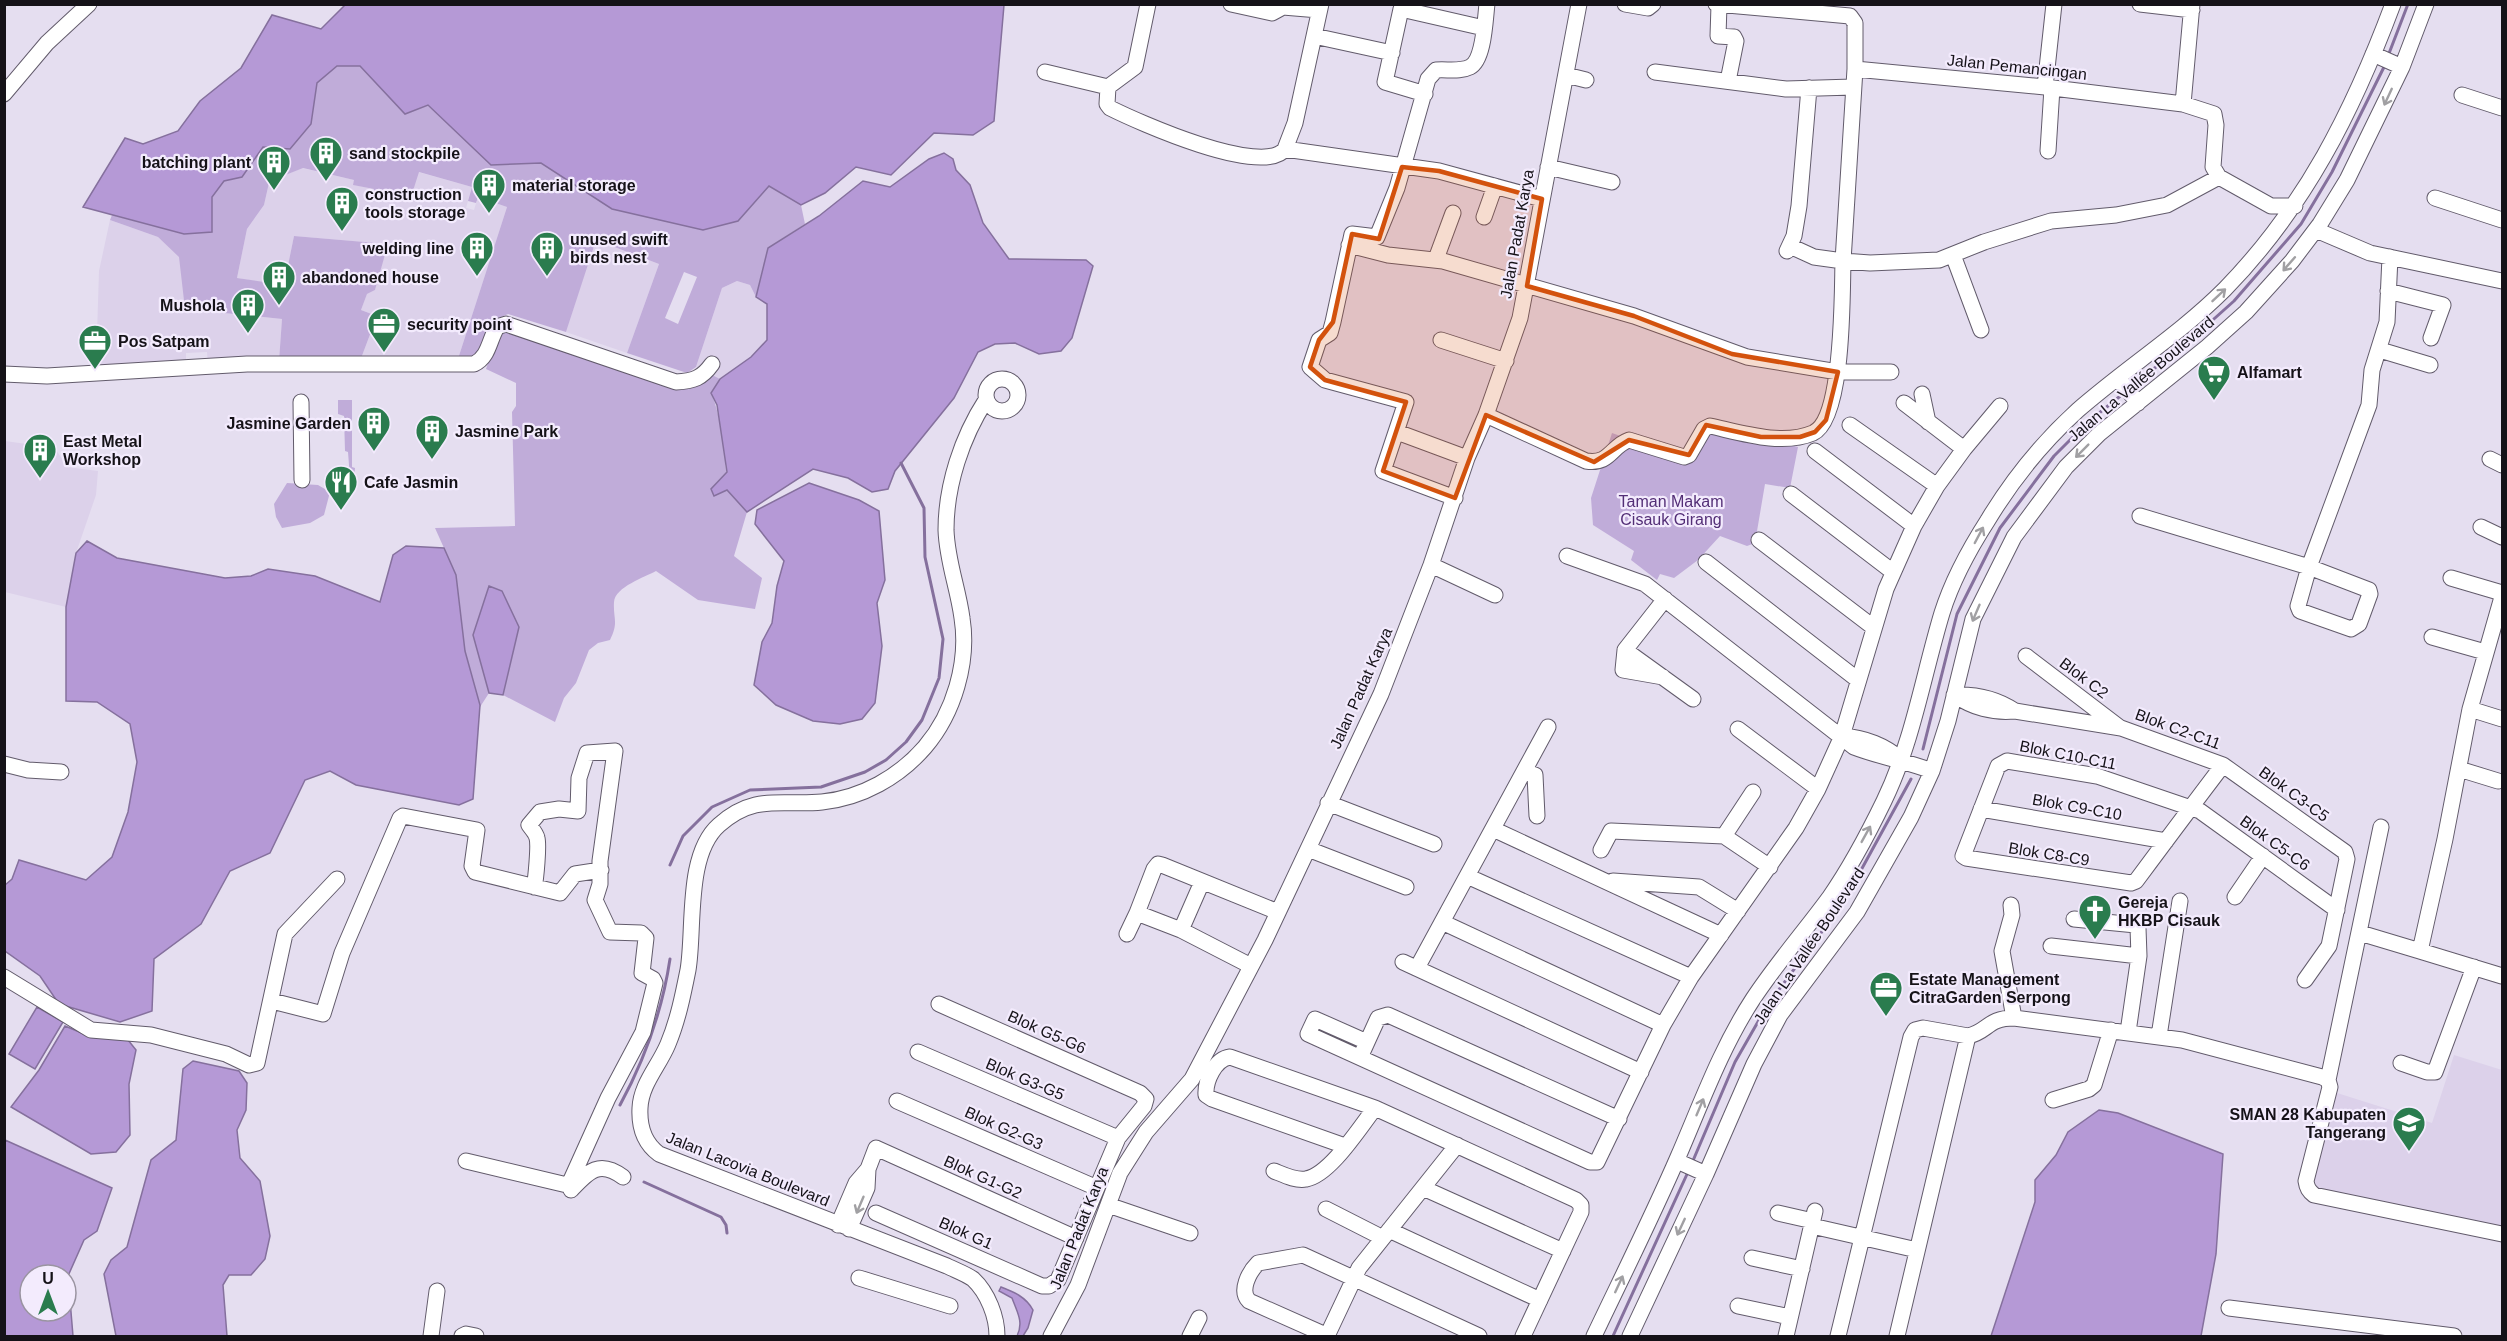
<svg xmlns="http://www.w3.org/2000/svg" width="2507" height="1341" font-family="Helvetica,sans-serif">
	<rect width="100%" height="100%" fill="#e5def0"/>
	<!-- built -->
	<path fill="#dcd1ea" d="M302 168 354 180V185L374 189 418 172 472 187 466 208 474 210 478 197 507 207 457 362 360 361 377 316 361 310 367 294 375 290 387 244 294 236 284 286 237 278 247 229 264 205 271 174 283 176Z
		M110 220 158 237 180 257 186 309 282 319 279 361 208 365 207 352 186 353V366L101 367 96 365 99 271Z
		M595 240 659 264 627 353 566 332Z
		M737 281 750 285 756 297 767 304V340L751 357 720 379 701 373 696 367 722 288Z
		M5 441 55 448 67 467 98 471 96 495 76 553 66 607 5 592Z
		M2454 1055 2502 1070V1226L2317 1190 2307 1180 2334 1092 2432 1123Z"/>
	<!-- green -->
	<path fill="#c0acd9" fill-rule="evenodd" d="M337 66H360L405 114 428 105 491 165 541 163 612 209 738 221 769 186 801 205 805 224 768 248 756 297 750 285 737 281 722 288 696 367 687 373 627 353 659 264 596 240 566 332 508 314 492 321 480 352 474 361 457 362 507 207 478 197 476 203 468 201 472 187 419 172 411 197 407 199 374 192V189L353 185 354 180 303 168 283 176 271 174 264 205 247 229 237 278 284 285 294 236 388 244 375 290 367 294 361 310 377 316 360 361H279L282 319 185 309 179 257 158 237 110 220 112 215 184 234 224 180 242 177 262 147 311 124 317 83ZM684 272 697 277 678 324 665 318Z
		M505 328 679 387 712 375 720 379 711 393C721 413 727 467 727 490L747 512 734 556 762 578 755 609 698 600 656 571C645 577 615 587 614 602 613 619 619 622 610 640L598 643 589 650 576 683 564 698 555 722 503 695 519 627 473 635 489 693 480 707 465 651 456 575 435 528 515 526 512 412 516 406V383L486 369 499 330Z
		M338 400H352V467L355 468 354 479 350 478 348 452 345 451 344 416 338 414Z
		M1711 423 1798 447 1790 488 1765 484 1755 543 1747 546 1720 536 1698 560 1674 578 1660 574 1657 580 1631 560 1634 551 1593 525 1591 498 1612 433 1688 460Z
		M287 483 318 485 330 492 324 515 310 523 282 528 276 517 274 504Z"/>
	<!-- water -->
	<path fill="#b599d6" stroke="#85709d" stroke-width="1.5" fill-rule="evenodd" d="M346 4 1004 5 994 121 973 135 934 133 891 175 856 167 825 193 801 205 769 186 738 221 703 230 612 209 541 163 491 165 428 105 405 114 360 66H337L317 83 311 124 290 149 263 147 242 177 224 181 212 197V232L184 234 83 207 125 138 143 144 178 131 200 101 241 68 272 15 321 29Z
		M944 153 953 159 956 170 970 185 983 223 1009 259 1086 260 1093 266 1072 338 1061 351 1039 354 1015 343 995 344 978 352 954 398 895 471 888 489 872 492 848 478 813 469 747 512 727 490 714 496 711 489 727 472 717 405 711 393 720 379 751 357 767 340V304L756 297 768 248 819 216 863 181 890 187 929 159Z
		M809 483 859 500 879 511 885 580 877 603 882 646 875 703 862 719 840 724 813 721 776 705 754 685 762 642 772 623 777 586 784 561 755 524 757 510Z
		M87 541 117 558 225 578 251 576 268 569 315 576 380 602 393 555 406 546 444 548 456 575 465 651 480 705 473 799 459 805 356 785 330 771 305 780 270 853 230 871 201 924 154 959 152 1011 120 1022 59 1004 40 976 5 951V885L12 879 19 860 86 880 112 857 128 812 137 762 130 724 97 702 66 701V607L76 553Z
		M489 586 502 591 519 627 503 695 489 693 473 635Z
		M37 1007 63 1022 35 1069 9 1054Z
		M65 1026 89 1036 128 1040 136 1050 129 1084 130 1135 116 1152 91 1154 11 1107 39 1070Z
		M193 1061 239 1071 247 1083 246 1110 237 1130 240 1158 260 1181 270 1236 265 1259 251 1275H229L223 1285 227 1336H116L104 1274 111 1260 127 1247 151 1160 176 1140 183 1069Z
		M2099 1110 2118 1113 2223 1154 2216 1254 2201 1336H1991L2035 1202V1180L2056 1155 2068 1132Z
		M5 1140 112 1188 97 1231 84 1240 68 1276 73 1336H5ZM30 1275H66V1311H30Z
		M1001 1287C1014 1292 1026 1297 1033 1310L1028 1328 1023 1336H1017C1024 1322 1017 1312 1012 1298L999 1291Z"/>
	<g fill="none" stroke-linecap="round" stroke-linejoin="round">
		<!-- stream -->
		<path stroke="#85709d" stroke-width="3" d="M2388 56 2408 4
			M2131 387 2196 335 2234 301 2301 224 2332 172 2385 65
			M1923 749 1957 614 2000 528 2054 456 2088 422 2124 393
			M670 865 683 836 712 807 750 790 821 787 865 772 886 760 906 742 922 720 939 678 943 639 925 557 924 508 901 463
			M620 1105C645 1059 662 1012 670 959
			M1692 1163 1735 1062 1767 1006 1843 903 1911 779
			M644 1182 721 1217 726 1225 727 1233
			M1613 1336 1688 1172"/>
		<defs>
			<path id="minor" d="M1148 4 1135 67 1108 87 1107 104 1110 108C1138 122 1263 178 1285 149L1439 171 1542 199
				M1231 4 1272 13 1283 7 1319 10
				M1625 4 1648 8 1653 4
				M1716 4 1850 16 1855 23V69L2045 87 2183 104 2214 114 2216 125 2213 167 2219 177 2271 206H2295
				M2140 4 2192 10
				M1719 5 1718 36 1734 37 1736 41 1728 81
				M1314 36 1392 53
				M2373 54 2402 67
				M1855 69 1843 261 1870 263 1939 260 1984 242 2051 221 2116 215 2167 205 2219 177
				M1045 72 1108 87
				M1655 72 1786 89 1853 87
				M1566 75 1586 80
				M2045 87 2054 4
				M4 94 47 43 89 4
				M1425 94 1385 82 1401 9 1484 28
				M2462 95 2502 108
				M2183 104 2192 4
				M1285 149 1295 123 1321 4
				M2048 151 2052 88
				M1548 167 1612 182
				M2435 198 2502 220
				M1484 217 1495 186
				M2316 230 2370 253 2502 281
				M1349 245 1388 255 1443 261 1634 316 1747 357 1838 372H1891
				M1787 251 1794 236 1799 206 1809 88
				M1953 255 1981 330
				M1436 259 1453 213
				M2388 291 2443 305 2431 338
				M1441 340 1506 361
				M2380 350 2430 365
				M4 374 47 376 247 364H474C489 357 489 340 497 327L506 324 676 382C694 381 702 378 712 364
				M2119 379 2138 403
				M986 395a16 16 0 1 1 32 0a16 16 0 1 1-32 0Z
				M1922 394 1928 422
				M986 400C962 437 946 485 946 530 947 561 958 588 962 618 969 662 954 713 925 747 899 777 862 798 822 802 781 806 755 793 719 825 685 855 695 929 688 970 683 995 678 1020 668 1044 659 1066 641 1084 640 1108 639 1127 644 1143 659 1154L947 1266C955 1270 966 1274 973 1279 988 1293 997 1317 997 1336
				M301 402 302 480
				M1904 403 1964 449
				M1486 415 1586 461C1610 465 1611 446 1629 440L1684 457 1689 455 1704 429 1710 426C1742 433 1782 446 1813 433 1844 419 1842 293 1843 261L1814 257 1790 246
				M1850 425 1937 486
				M1397 432 1467 458
				M1815 451 1914 526
				M2490 459 2502 465
				M1791 494 1893 572
				M1455 498 1383 471 1406 402 1325 380 1310 367 1319 340 1330 333 1333 322 1352 234 1377 237 1397 188 1428 79 1436 70C1447 69 1460 72 1470 67 1484 60 1485 20 1487 4
				M2140 516 2309 567 2369 590 2370 594 2359 624 2351 629 2300 611 2298 606 2309 567 2369 405 2372 370 2387 322 2390 257
				M2481 527 2502 537
				M1759 540 1873 627
				M1567 556 1645 584 1854 747C1880 757 1906 761 1932 771
				M1706 562 1858 680
				M1431 565 1495 595
				M2451 578 2502 593
				M2502 597 2470 709 2445 839 2420 951 2502 976
				M2432 637 2485 652
				M1625 650 1693 699
				M2026 656 2119 727
				M1663 677 1623 670 1625 650 1665 599
				M1954 695C1974 708 1992 713 2015 711L2121 728 2223 765 2345 852 2347 859 2329 946 2305 980
				M1954 695C1977 694 1996 698 2015 711
				M2470 709 2502 719
				M1738 729 1818 789
				M1842 736C1866 738 1884 745 1902 760
				M4 764 28 770 61 772
				M2223 765C2194 803 2165 842 2136 881L2131 883 1966 858 1963 856 1998 766 2007 761 2097 776 2191 808 2200 811 2337 910
				M2459 769 2498 781
				M1524 771 1535 775 1537 816
				M1328 803 1434 844
				M1981 809 2166 841
				M1493 829 1721 935
				M1724 836 1753 792
				M1308 849 1406 887
				M1601 850 1611 831 1724 836 1770 867
				M1467 876 1691 977
				M1613 881 1699 887 1738 911
				M2235 897 2263 856
				M2011 905 2012 915 2002 951 2014 1018
				M2074 919 2136 925 2138 928 2139 956 2128 1032
				M1442 922 1663 1025
				M1181 930 1202 882
				M2360 933 2420 951
				M1127 934 1137 913
				M2051 946 2139 956
				M1403 962 1641 1072
				M1251 966 1181 930 1137 913 1154 869 1158 864 1162 865 1278 912
				M1417 968 1548 727
				M4 977 91 1030 151 1035 226 1054 249 1065 257 1063 285 934 337 879
				M272 1001 323 1014 342 953 400 818 403 816 477 830 472 866 475 872 560 893 575 874 601 870
				M2159 1036 2180 901
				M1367 1042 1315 1019 1308 1034 1590 1162H1597L1663 1025 1691 977 1796 828 1818 789 1842 736 1886 589 1914 526 1937 486 1964 449 2000 406
				M1363 1051 1378 1018 1388 1015 1619 1119
				M918 1052 1118 1138
				M2401 1063 2427 1072H2435L2474 967
				M2328 1080 2381 827
				M2053 1100 2089 1089 2094 1085 2111 1030
				M897 1101 1097 1188
				M1345 1146 1212 1099 1206 1095C1205 1081 1215 1059 1230 1057L1375 1108 1576 1200 1581 1205V1212L1523 1336
				M466 1161 567 1185 571 1180 608 1098 643 1032 655 983 653 979 642 973 646 938 641 933 610 932 595 900 600 884V861L615 751 587 753 579 778 578 811 559 809 540 812 529 825C531 828 536 833 537 838 539 845 536 879 534 887
				M1677 1161 1706 1174
				M868 1169 876 1148 1076 1238
				M1274 1171C1284 1175 1296 1181 1306 1179 1330 1175 1360 1127 1375 1108
				M1423 1188 1563 1251
				M571 1190C588 1172 599 1159 623 1177
				M1108 1205 1190 1233
				M1326 1209 1383 1238
				M876 1213 1042 1286H1049L1058 1280 1118 1138 1144 1106 1146 1099 1140 1093 939 1004
				M1778 1213 1813 1221
				M838 1225 856 1183 868 1169 867 1188 849 1229
				M1812 1226 1917 1250
				M1389 1230 1540 1300
				M1752 1258 1802 1269
				M859 1278 950 1306
				M1738 1306 1790 1317
				M2229 1308 2454 1336
				M431 1336 437 1291
				M462 1336 466 1334 476 1336
				M1051 1336 1078 1285 1120 1173 1146 1132 1192 1079 1265 940 1381 694 1431 565 1467 458 1486 415 1520 318 1579 4
				M1190 1336 1199 1318
				M1327 1336 1359 1268 1457 1145
				M1328 1336 1249 1301C1239 1291 1249 1272 1258 1263L1303 1255 1479 1336
				M1594 1336C1622 1277 1652 1217 1678 1157 1701 1104 1721 1048 1753 999 1776 964 1804 932 1829 898 1850 868 1868 834 1884 801 1913 741 1923 676 1942 613 1952 581 1970 548 1988 520 2012 480 2044 441 2078 410 2126 368 2180 334 2225 289 2305 207 2353 111 2393 4
				M1630 1336 1706 1174 1754 1064 1780 1015 1857 912 1911 817 1932 771 1948 721 1973 619 2014 537 2066 467 2099 434 2207 347 2246 312 2292 261 2320 224 2347 180 2402 67 2426 4
				M1786 1336 1815 1211
				M1838 1336 1911 1037 1915 1030 1923 1028 1968 1036C1988 1032 1987 1018 2014 1018L2182 1040 2322 1077 2328 1080 2330 1087 2306 1181C2307 1188 2309 1191 2314 1195L2502 1234
				M1897 1336 1968 1036"/>
		</defs>
		<!-- minor casing -->
		<use href="#minor" stroke="#625b6b" stroke-width="17"/>
		<!-- minor -->
		<use href="#minor" stroke="#fff" stroke-width="15"/>
	</g>
	<!-- one-way arrows -->
	<defs><path id="oneway-shaft" d="M-6 0H5M1.5-3L5.5 0L1.5 3" fill="none" stroke-width="1.6" stroke-linecap="round" stroke-linejoin="round" transform="scale(1.5)"/></defs>
	<g stroke="#a1a0a3">
		<use href="#oneway-shaft" transform="translate(2388 97) rotate(115)"/>
		<use href="#oneway-shaft" transform="translate(2289 264) rotate(131)"/>
		<use href="#oneway-shaft" transform="translate(2219 295) rotate(-43)"/>
		<use href="#oneway-shaft" transform="translate(2082 451) rotate(135)"/>
		<use href="#oneway-shaft" transform="translate(1979 535) rotate(-62)"/>
		<use href="#oneway-shaft" transform="translate(1976 613) rotate(113)"/>
		<use href="#oneway-shaft" transform="translate(1866 834) rotate(-61)"/>
		<use href="#oneway-shaft" transform="translate(1700 1107) rotate(-67)"/>
		<use href="#oneway-shaft" transform="translate(860 1205) rotate(113)"/>
		<use href="#oneway-shaft" transform="translate(1681 1227) rotate(115)"/>
		<use href="#oneway-shaft" transform="translate(1619 1284) rotate(-65)"/>
	</g>
	<!-- marked area -->
	<path fill="#d3520d" fill-opacity="0.2" stroke="#d3520d" stroke-width="4.5" stroke-linejoin="round" d="M1402 167 1439 171 1542 199 1527 286 1634 316 1732 354 1838 372 1826 420 1815 432 1800 437H1761L1706 425 1689 455 1629 440 1594 462 1486 415 1455 498 1383 471 1406 402 1325 380 1310 367 1319 340 1333 322 1352 234 1379 239Z"/>
	<!-- icons -->
	<defs>
		<symbol id="building-pin" viewBox="-11 -11 22 30"><path d="M0 17L-7.5 6A9.5 9.5 0 1 1 7.5 6Z" fill="#2a7c4e" stroke="#f3ebfd"/><path d="M-4-6H4V6H1V3H-1V6H-4ZM-2.5-4.3h1.7v1.8h-1.7ZM.8-4.3h1.7v1.8H.8ZM-2.5-1h1.7V.8h-1.7ZM.8-1h1.7V.8H.8Z" fill="#fff"/></symbol>
		<symbol id="office-pin" viewBox="-11 -11 22 30"><path d="M0 17L-7.5 6A9.5 9.5 0 1 1 7.5 6Z" fill="#2a7c4e" stroke="#f3ebfd"/><path d="M-6-3h4V-5.5h4V-3h4V5H-6ZM-1-4.5V-3h2v-1.5ZM-6 0V1H6V0Z" fill="#fff"/></symbol>
		<symbol id="supermarket-pin" viewBox="-11 -11 22 30"><path d="M0 17L-7.5 6A9.5 9.5 0 1 1 7.5 6Z" fill="#2a7c4e" stroke="#f3ebfd"/><path d="M-6-5.5h2.5l.6 2H6L4.5 2H-2.5L-4.4-4H-6ZM-1.5 3.2a1.3 1.3 0 1 0 .1 0ZM3 3.2a1.3 1.3 0 1 0 .1 0Z" fill="#fff"/></symbol>
		<symbol id="restaurant-pin" viewBox="-11 -11 22 30"><path d="M0 17L-7.5 6A9.5 9.5 0 1 1 7.5 6Z" fill="#2a7c4e" stroke="#f3ebfd"/><path d="M-5-6h1v4h1v-4h1v4h1v-4h1v5L-1.5 .5V6h-2V.5L-5-1ZM5-6V6H3V1.5H1.5Q1.5-4 5-6Z" fill="#fff"/></symbol>
		<symbol id="church-pin" viewBox="-11 -11 22 30"><path d="M0 17L-7.5 6A9.5 9.5 0 1 1 7.5 6Z" fill="#2a7c4e" stroke="#f3ebfd"/><path d="M-1.2-6h2.4v3.5h3.3v2.4h-3.3V6h-2.4V-.1h-3.3v-2.4h3.3Z" fill="#fff"/></symbol>
		<symbol id="school-pin" viewBox="-11 -11 22 30"><path d="M0 17L-7.5 6A9.5 9.5 0 1 1 7.5 6Z" fill="#2a7c4e" stroke="#f3ebfd"/><path d="M0-5L7-2L0 1L-7-2ZM-4 1L0 2.5L4 1V4Q0 6-4 4Z" fill="#fff"/></symbol>
	</defs>
	<g fill-rule="evenodd">
		<use href="#building-pin" x="307" y="134" width="38" height="52"/>
		<use href="#building-pin" x="255" y="143" width="38" height="52"/>
		<use href="#building-pin" x="470" y="166" width="38" height="52"/>
		<use href="#building-pin" x="323" y="184" width="38" height="52"/>
		<use href="#building-pin" x="458" y="229" width="38" height="52"/>
		<use href="#building-pin" x="528" y="229" width="38" height="52"/>
		<use href="#building-pin" x="260" y="258" width="38" height="52"/>
		<use href="#building-pin" x="229" y="286" width="38" height="52"/>
		<use href="#office-pin" x="365" y="305" width="38" height="52"/>
		<use href="#office-pin" x="76" y="322" width="38" height="52"/>
		<use href="#supermarket-pin" x="2195" y="353" width="38" height="52"/>
		<use href="#building-pin" x="355" y="404" width="38" height="52"/>
		<use href="#building-pin" x="413" y="412" width="38" height="52"/>
		<use href="#building-pin" x="21" y="431" width="38" height="52"/>
		<use href="#restaurant-pin" x="322" y="463" width="38" height="52"/>
		<use href="#church-pin" x="2076" y="892" width="38" height="52"/>
		<use href="#office-pin" x="1867" y="969" width="38" height="52"/>
		<use href="#school-pin" x="2390" y="1104" width="38" height="52"/>
	</g>
	<g text-anchor="middle" dominant-baseline="central" stroke-width="4.5" stroke-linejoin="round" paint-order="stroke">
		<!-- street labels -->
		<g font-size="16" fill="#151218" stroke="#f3ebfd">
			<text transform="translate(2017 67) rotate(6)">Jalan Pemancingan</text>
			<text transform="translate(1517 234) rotate(-80)">Jalan Padat Karya</text>
			<text transform="translate(2141 379) rotate(-40)">Jalan La Vallée Boulevard</text>
			<text transform="translate(2084 678) rotate(37)">Blok C2</text>
			<text transform="translate(1361 688) rotate(-66)">Jalan Padat Karya</text>
			<text transform="translate(2178 729) rotate(20)">Blok C2-C11</text>
			<text transform="translate(2068 755) rotate(11)">Blok C10-C11</text>
			<text transform="translate(2294 794) rotate(36)">Blok C3-C5</text>
			<text transform="translate(2077 807) rotate(10)">Blok C9-C10</text>
			<text transform="translate(2275 843) rotate(36)">Blok C5-C6</text>
			<text transform="translate(2049 854) rotate(9)">Blok C8-C9</text>
			<text transform="translate(1809 946) rotate(-56)">Jalan La Vallée Boulevard</text>
			<text transform="translate(1047 1032) rotate(24)">Blok G5-G6</text>
			<text transform="translate(1025 1079) rotate(23)">Blok G3-G5</text>
			<text transform="translate(1004 1128) rotate(24)">Blok G2-G3</text>
			<text transform="translate(748 1169) rotate(22)">Jalan Lacovia Boulevard</text>
			<text transform="translate(983 1177) rotate(24)">Blok G1-G2</text>
			<text transform="translate(1079 1228) rotate(-68)">Jalan Padat Karya</text>
			<text transform="translate(966 1233) rotate(24)">Blok G1</text>
		</g>
		<!-- poi labels -->
		<g font-size="16" font-weight="bold" fill="#151218" stroke="#f3ebfd" text-anchor="start">
			<text x="349" y="153">sand stockpile</text>
			<text x="251" y="162" text-anchor="end">batching plant</text>
			<text x="512" y="185">material storage</text>
			<text x="365" y="194">construction<tspan x="365" dy="18">tools storage</tspan></text>
			<text x="570" y="239">unused swift<tspan x="570" dy="18">birds nest</tspan></text>
			<text x="454" y="248" text-anchor="end">welding line</text>
			<text x="302" y="277">abandoned house</text>
			<text x="225" y="305" text-anchor="end">Mushola</text>
			<text x="407" y="324">security point</text>
			<text x="118" y="341">Pos Satpam</text>
			<text x="2237" y="372">Alfamart</text>
			<text x="351" y="423" text-anchor="end">Jasmine Garden</text>
			<text x="455" y="431">Jasmine Park</text>
			<text x="63" y="441">East Metal<tspan x="63" dy="18">Workshop</tspan></text>
			<text x="364" y="482">Cafe Jasmin</text>
			<text x="2118" y="902">Gereja<tspan x="2118" dy="18">HKBP Cisauk</tspan></text>
			<text x="1909" y="979">Estate Management<tspan x="1909" dy="18">CitraGarden Serpong</tspan></text>
			<text x="2386" y="1114" text-anchor="end">SMAN 28 Kabupaten<tspan x="2386" dy="18">Tangerang</tspan></text>
		</g>
		<!-- park labels -->
		<g font-size="16" fill="#532e76" stroke="#f3ebfd">
			<text x="1671" y="501">Taman Makam<tspan x="1671" dy="18">Cisauk Girang</tspan></text>
		</g>
	</g>
	<!-- border -->
	<rect width="2507" height="1341" fill="none" stroke="#151218" stroke-width="12"/>
	<!-- north arrow -->
	<g transform="translate(48 1293)"><circle r="28" fill="#f3ebfd" stroke="#9a94a1" stroke-width="1.5"/>
	<path d="M0-4.5L10 22L0 15L-10 22Z" fill="#2a7c4e"/>
	<text y="-9" font-size="16" font-weight="bold" text-anchor="middle" fill="#151218">U</text>
	</g>
</svg>
